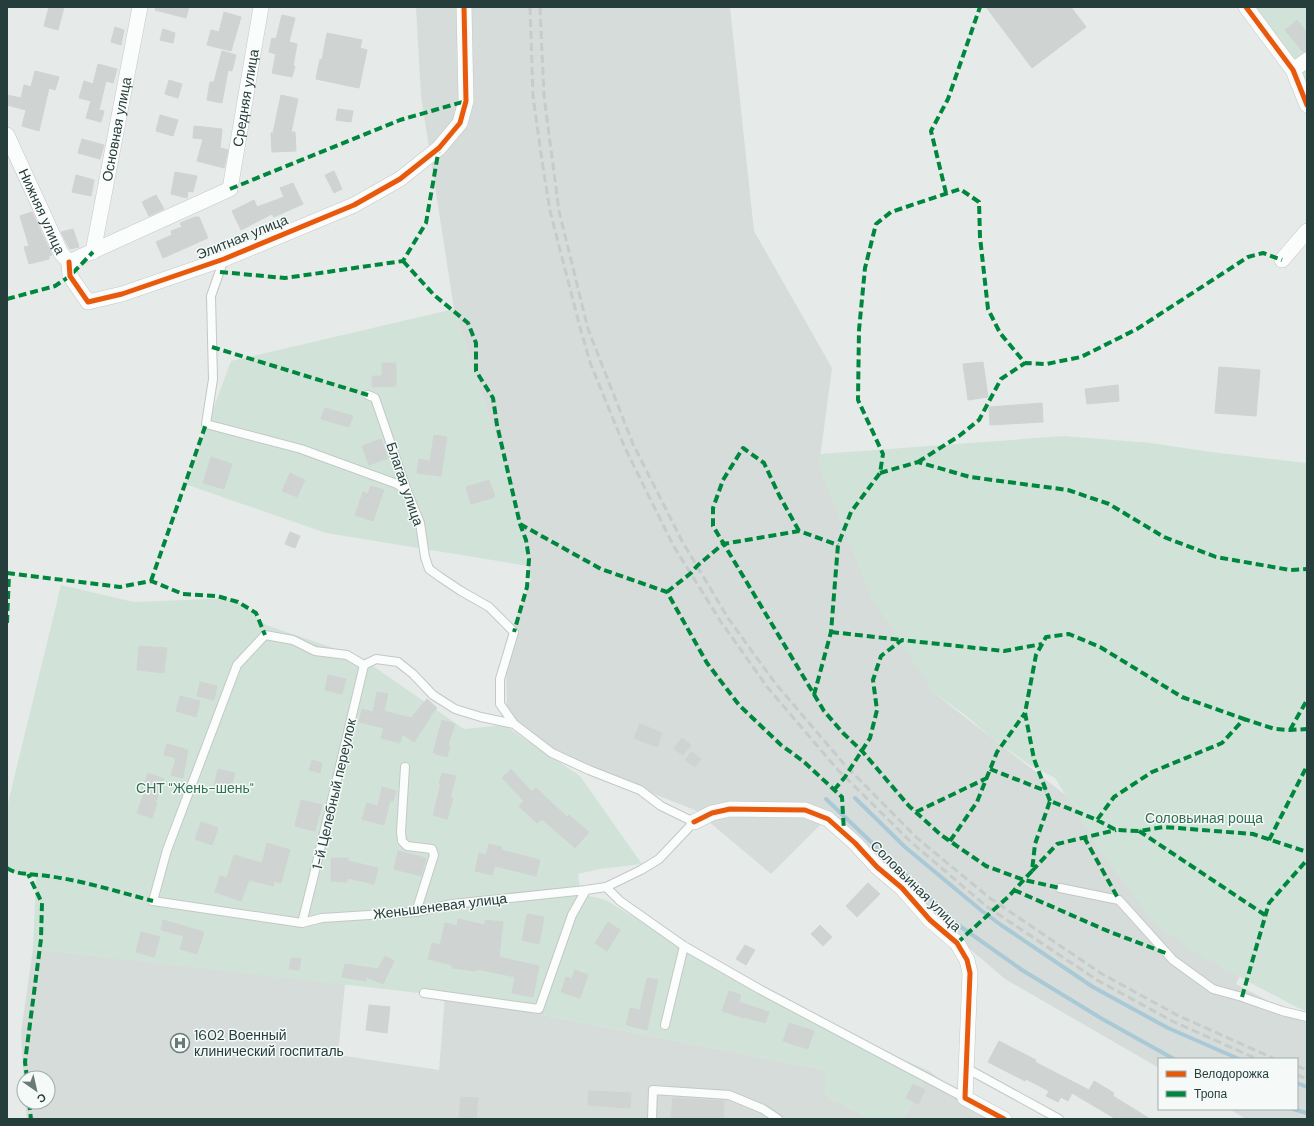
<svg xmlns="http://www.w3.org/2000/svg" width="1314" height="1126" font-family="'DM Sans',sans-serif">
	<rect width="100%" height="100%" fill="#e6ebe9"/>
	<!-- built -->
	<path fill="#d5dcda" d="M416 7H730L754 231 832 368 819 466 934 693 1072 800 1281 893 1236 984 1302 1019 1307 1020V1119H1246L1229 1109H1297V1059H1159V1068L1005 979 822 823 771 874 695 810 584 767 507 723 506 644 531 580 515 498 454 309 421 96Z
		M33 949 345 984 338 1055 439 1070 445 996 825 1070V1095L872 1119H27L25 1102H48V1078H24V1089L21 1032Z
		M929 1071 955 1091 1001 1119H903Z"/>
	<!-- green -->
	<path fill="#d1e3d8" d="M1250 7H1307V100Z
		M454 309 515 498 528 566 326 533 185 484 231 361Z
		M1064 436 1151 443 1211 452 1307 463V1011L1300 1009 1204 958 1157 926 1102 854 1055 778 1028 764 992 738 965 715 934 693 871 597 819 466 820 454Z
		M61 585 134 602 234 598 266 625 360 657 464 729 504 725 580 776 642 864 600 869 578 874 581 894 606 900 758 994 929 1071 903 1119H872L825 1095V1070L445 996 33 949 36 877 7 871V807Z"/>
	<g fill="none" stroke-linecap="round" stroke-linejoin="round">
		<!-- stream -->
		<path stroke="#aac9d6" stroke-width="4" d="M855 798 905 847 982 911 1001 925 1093 987 1168 1028 1239 1059
			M826 799 957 924 1022 970 1104 1020 1174 1059
			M1297 1083 1307 1087
			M1293 1109 1307 1113"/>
	</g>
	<!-- building -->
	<path fill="#cfd4d2" stroke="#cfd4d2" d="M49 7H64L58 30 44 26Z
		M156 7H189L186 18 155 10Z
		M986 7H1071L1086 27 1032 68Z
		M224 12 241 17 231 51 207 45 211 30 219 32Z
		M282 15 295 18 289 42 297 44 293 66H295L292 77 272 73 276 54 269 52 272 38 276 39Z
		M1297 20 1307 33V51L1303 52 1285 30Z
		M115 27 124 30 121 45 111 42Z
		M163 29 175 33 173 43 160 40Z
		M327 33 362 40 360 48 367 50 359 88 316 79 320 59 322 60Z
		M222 51 236 55 232 71 228 70 222 103 207 100 210 82H214Z
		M98 64 117 69 113 83 106 81 99 110 104 111 101 122 86 118 91 101 79 98 84 81 93 84Z
		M35 71 59 77 55 90 49 88 39 131 22 126 26 110 7 105V95L21 98 24 85 31 87Z
		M169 80 182 84 178 98 165 94Z
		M281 95 298 99 291 132H295L296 151 272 152 271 133H273Z
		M338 109 353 111 351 122 336 120Z
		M160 115 178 120 173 136 156 131Z
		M194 126 222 129 220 148 228 150 224 168 197 161 203 139 193 138Z
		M82 139 104 145 100 159 78 153Z
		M334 171 342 189 334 193 325 175Z
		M175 172 197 176 193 192 188 191 187 198 171 194Z
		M76 175 94 180 91 196 72 192Z
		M293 183 303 204 274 217 272 214 241 230 232 211 254 200 257 207 284 197 280 188Z
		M156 195 164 209 149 216 142 202Z
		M32 212 52 255 49 256V259L29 264 24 247 29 246 20 216Z
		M195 217H199L208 238 163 258 156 242 172 235 171 231 182 227 180 223Z
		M73 229 79 247 70 249 61 232Z
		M983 362 988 397 968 400 963 364Z
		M382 363H396V386L372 387V376H382Z
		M1219 367 1260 370 1256 416 1215 413Z
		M1118 385 1119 401 1087 404 1085 389Z
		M1042 403 1043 422 990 425 989 407Z
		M325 408 353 416 349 427 321 419Z
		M434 435 447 437 441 476 417 473 419 459 430 461Z
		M381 439 388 458 369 465 362 446Z
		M211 457 232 464 224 489 203 483Z
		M290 473 305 480 297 497 282 491Z
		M489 480 495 497 471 504 466 487Z
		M371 486 384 490 373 521 355 515 363 492 368 494Z
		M290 532 300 536 295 548 285 544Z
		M139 646 167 648 164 673 137 670Z
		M328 675 346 679 342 694 325 690Z
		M200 682 217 686 214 700 197 696Z
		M377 692 388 694 384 711 411 718 427 699 437 708 430 716H431L414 742 402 734 400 743 381 738 384 728 359 722 362 709 373 712Z
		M180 696 200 701 196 717 176 711Z
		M442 720 455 724 448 745 450 746 447 757 433 753Z
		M640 724 662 733 657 747 634 738Z
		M682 738 691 745 683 755 674 749Z
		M167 744 188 750 183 778 171 775 176 758 164 755Z
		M691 752 701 759 695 767 685 760Z
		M312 760 322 763 320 773 309 770Z
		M218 769 235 773 230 791 214 787Z
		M511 769 532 792 536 788 567 817 569 815 589 832 575 848 542 819 537 823 519 806 524 801 502 778Z
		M148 773 164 779 155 803H157L152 818 137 813 145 790 142 789Z
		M442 773 456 776 450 798H453L447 819 433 815 441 784H439Z
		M382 787 396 791 393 801H390L384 825 362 819 367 803 378 806Z
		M301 800 322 805 315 831 295 826Z
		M201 822 218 828 212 845 195 839Z
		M267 843 290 850 281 883 274 881 273 886 249 880 241 901 215 892 220 876 227 878 234 855 262 863Z
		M489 844 502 847 501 850 540 860 536 876 495 866 492 875 475 871 479 853 486 855Z
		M398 851 426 858 421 876 394 869Z
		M331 858H348V861L378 868 374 884 347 878V882L331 881Z
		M868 883 880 894 857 917 846 906Z
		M527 914 544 917 539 944 522 940Z
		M458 919 485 925V920L503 922 499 957 539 966 533 997 512 993 515 977 477 969 476 971 452 968V965L428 959 432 943 440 945 445 923 457 926Z
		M163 920 204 932 197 954 180 949 184 936 161 930Z
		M608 922 620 930 607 951 595 943Z
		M820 925 832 937 823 946 811 934Z
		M141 932 160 937 154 957 136 952Z
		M745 945 755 950 746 965 736 959Z
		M385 956 394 961 383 984 366 977V981L342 977 345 964 378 969Z
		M291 958 301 959 299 970 289 969Z
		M575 970 588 975 580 998 561 992 566 977 572 979Z
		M647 978 658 980 647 1030 626 1025 630 1008 640 1010Z
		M729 991 741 995 739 1002 769 1012 765 1023 744 1017V1018L722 1011Z
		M369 1005 390 1007 387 1033 366 1030Z
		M789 1023 814 1031 808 1049 783 1041Z
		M999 1041 1036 1060 1035 1062 1089 1090 1094 1081 1114 1093 1113 1096 1150 1119H1116L1072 1093 1068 1101 1061 1097 1058 1102 1046 1096 1049 1091 1026 1079 1025 1081 988 1062Z
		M913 1084 925 1090 918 1104 906 1098Z
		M589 1091 631 1093 630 1108 588 1105Z
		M461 1097 478 1098 476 1119H459Z
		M673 1098 724 1101 723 1119H671Z"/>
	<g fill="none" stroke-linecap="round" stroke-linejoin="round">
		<defs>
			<path id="lane" d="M224 259 211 296 213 379 206 424 301 449 397 484 407 491
				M368 395 375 398 407 491 420 523 425 557 429 569 440 577 461 591 489 607 514 632 500 679V704L514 724
				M265 635 293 640 315 651 347 655 364 665 376 659 398 662 413 674 433 695 455 709 481 717 514 724 552 753 589 770 640 790 661 806 694 822 659 859 641 870 606 887 586 890 452 904 416 912 322 918 302 923 153 901 167 850 237 665Z
				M405 767 401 832 402 841 407 846 432 849 434 855 416 912
				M606 887 620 901 684 946 761 990 965 1098
				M1060 888 1119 900 1173 960 1213 989 1242 997 1282 1011 1307 1017
				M302 923 313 879 364 665
				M424 993 539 1009 572 915 586 890
				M665 1025 684 946
				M966 1068 1059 1119
				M652 1119 653 1090 729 1095 763 1109 778 1119"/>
			<g id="street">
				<path d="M1246 7 1293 70 1307 105"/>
				<path d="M1293 70 1307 60"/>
				<path id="s1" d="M7 135 61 253 69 262 230 189 261 7"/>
				<path id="s2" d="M93 252 140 7"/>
				<path d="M1282 260 1307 231"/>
				<path d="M69 262 70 276 88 302 122 294 224 259 354 205 400 179 439 148 460 123 466 101 464 7"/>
				<path d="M694 822 712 813 730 809 805 810 828 819 855 843 877 867 902 888 930 920 957 943 967 960 970 973 965 1098 1004 1119"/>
			</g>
		</defs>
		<!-- lane casing -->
		<use href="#lane" stroke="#c3c8c6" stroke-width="10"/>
		<!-- street casing -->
		<use href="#street" stroke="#c3c8c6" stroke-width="16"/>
		<!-- lane -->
		<use href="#lane" stroke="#fbfcfc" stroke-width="8"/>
		<!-- street -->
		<use href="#street" stroke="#fbfcfc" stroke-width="15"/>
		<!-- rail -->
		<path stroke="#c7ccca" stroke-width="3" stroke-dasharray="8 4" stroke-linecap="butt" d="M530 7 533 96 542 161 550 211 581 331 591 365 625 448 673 545 721 622 768 688 837 769 911 842 986 906 1097 980 1172 1021 1257 1059
			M540 7 544 96 559 211 588 329 633 444 682 541 728 618 775 683 844 764 917 838 991 899 1102 974 1177 1015 1275 1059
			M1297 1066 1307 1070
			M1297 1075 1307 1079"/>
		<!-- quiet -->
		<path stroke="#00873e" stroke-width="4" stroke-dasharray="8 4" stroke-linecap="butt" d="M230 189 400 120 466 101
			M946 193 931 131 948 99 980 7
			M403 261 434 295 468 323 476 343V371L493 398 497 425 520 524 526 540 529 559 527 587 514 632
			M220 272 285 278 403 261 426 223 439 148
			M7 299 55 286 70 276 93 252
			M212 347 368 395
			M918 462 959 436 979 420 1001 379 1025 363
			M880 473 918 462 970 477 1068 490 1109 504 1164 537 1216 557 1290 570 1307 569
			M520 524 601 569 667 592 707 663 739 705 781 745 803 761 842 797 844 833
			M799 531 779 495 764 463 743 448 723 480 713 508V526L824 711 843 733 862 751 909 806 941 835 986 866 1024 880 1060 888
			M7 573 120 587 151 581 183 594 217 596 238 602 256 613 265 635
			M151 581 206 424
			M667 592 691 573 697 566 723 544 799 531 838 545
			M7 623 9 574
			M831 632 902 640
			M814 695 831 632 838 545 851 512 880 473 883 454 858 400 859 330 865 268 876 224 891 212 960 189 979 202 980 237 988 309 1000 333 1025 363 1046 364 1081 357 1137 329 1248 257 1263 253 1282 260
			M1290 730 1307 700
			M990 769 1046 791
			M834 790 845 777 870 738 877 710 873 680 881 656 902 640 1004 651 1042 644
			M1050 801 1034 759 1025 713 1036 655 1046 637 1069 634 1100 647 1182 697 1244 719
			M916 812 987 778
			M1097 820 1116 830 1139 831 1164 827 1253 834 1307 852
			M1139 831 1265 915
			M1084 837 1119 900
			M1269 840 1307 766
			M950 841 977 802 997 752 1025 713
			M7 868C15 874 29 874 39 875 78 879 115 891 153 901
			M1032 871 1057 844 1116 830
			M1014 890 1110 932 1168 954
			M957 943 1008 897 1032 871 1035 844 1050 801 1097 820 1114 797 1152 772 1222 743 1244 719 1275 729 1290 730 1307 729
			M1242 997 1269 903 1307 860
			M27 1078 25 1062 41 939 42 903 28 874
			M29 1102 31 1119"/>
		<defs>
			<path id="cycleway" d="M1246 7 1293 70 1307 105
				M69 262 70 276 88 302 122 294 224 259 354 205 400 179 439 148 460 123 466 101 464 7
				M694 822 712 813 730 809 805 810 828 819 855 843 877 867 902 888 930 920 957 943 967 960 970 973 965 1098 1004 1119"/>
		</defs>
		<!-- cycleway casing -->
		<use href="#cycleway" stroke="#f5f9f8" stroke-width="8"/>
		<!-- cycleway -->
		<use href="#cycleway" stroke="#e8590c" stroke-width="5"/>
	</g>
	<!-- icons -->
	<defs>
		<symbol id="hospital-ring" viewBox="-11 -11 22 22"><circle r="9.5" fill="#f5f9f8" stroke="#697b78" stroke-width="1.5"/><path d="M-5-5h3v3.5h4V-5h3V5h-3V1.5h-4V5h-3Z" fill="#697b78"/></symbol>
	</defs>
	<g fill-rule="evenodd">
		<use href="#hospital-ring" x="169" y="1032" width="22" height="22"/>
	</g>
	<g text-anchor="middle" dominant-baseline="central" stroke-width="3" stroke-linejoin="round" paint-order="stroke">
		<!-- street labels -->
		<g font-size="14" fill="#253e3b" stroke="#f5f9f8">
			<text stroke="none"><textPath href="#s1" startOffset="411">Средняя улица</textPath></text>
			<text stroke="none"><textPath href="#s2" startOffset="125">Основная улица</textPath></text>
			<text stroke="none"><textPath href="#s1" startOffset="84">Нижняя улица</textPath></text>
			<text transform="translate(242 237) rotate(-22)">Элитная улица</text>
			<text transform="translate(405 484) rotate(71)">Благая улица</text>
			<text transform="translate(334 794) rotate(-77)">1-й Целебный переулок</text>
			<text transform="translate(916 886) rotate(45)">Соловьиная улица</text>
			<text transform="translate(440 906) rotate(-7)">Женьшеневая улица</text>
		</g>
		<!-- park labels -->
		<g font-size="14" fill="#317254" stroke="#f5f9f8">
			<text x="195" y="788">СНТ "Жень-шень"</text>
			<text x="1204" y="818">Соловьиная роща</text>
		</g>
		<!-- poi labels -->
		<g font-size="14" fill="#253e3b" stroke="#f5f9f8" text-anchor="start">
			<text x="194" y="1035">1602 Военный<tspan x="194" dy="16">клинический госпиталь</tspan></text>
		</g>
	</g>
	<!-- border -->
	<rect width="1314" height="1126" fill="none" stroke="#253e3b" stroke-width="16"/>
	<!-- legend -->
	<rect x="1158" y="1058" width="140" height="52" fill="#f5f9f8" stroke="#a2aeac"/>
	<rect x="1166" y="1071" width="20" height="6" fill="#e8590c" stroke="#a2aeac"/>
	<text x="1194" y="1078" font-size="12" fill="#253e3b">Велодорожка</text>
	<rect x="1166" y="1091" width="20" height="6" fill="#00873e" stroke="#a2aeac"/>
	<text x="1194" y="1098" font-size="12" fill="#253e3b">Тропа</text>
	<!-- north arrow -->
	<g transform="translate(36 1090) rotate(146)"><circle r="19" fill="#f5f9f8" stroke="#a2aeac"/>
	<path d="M0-3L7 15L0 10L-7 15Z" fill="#697b78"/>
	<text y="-6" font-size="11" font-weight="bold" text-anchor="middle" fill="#253e3b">С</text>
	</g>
</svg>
